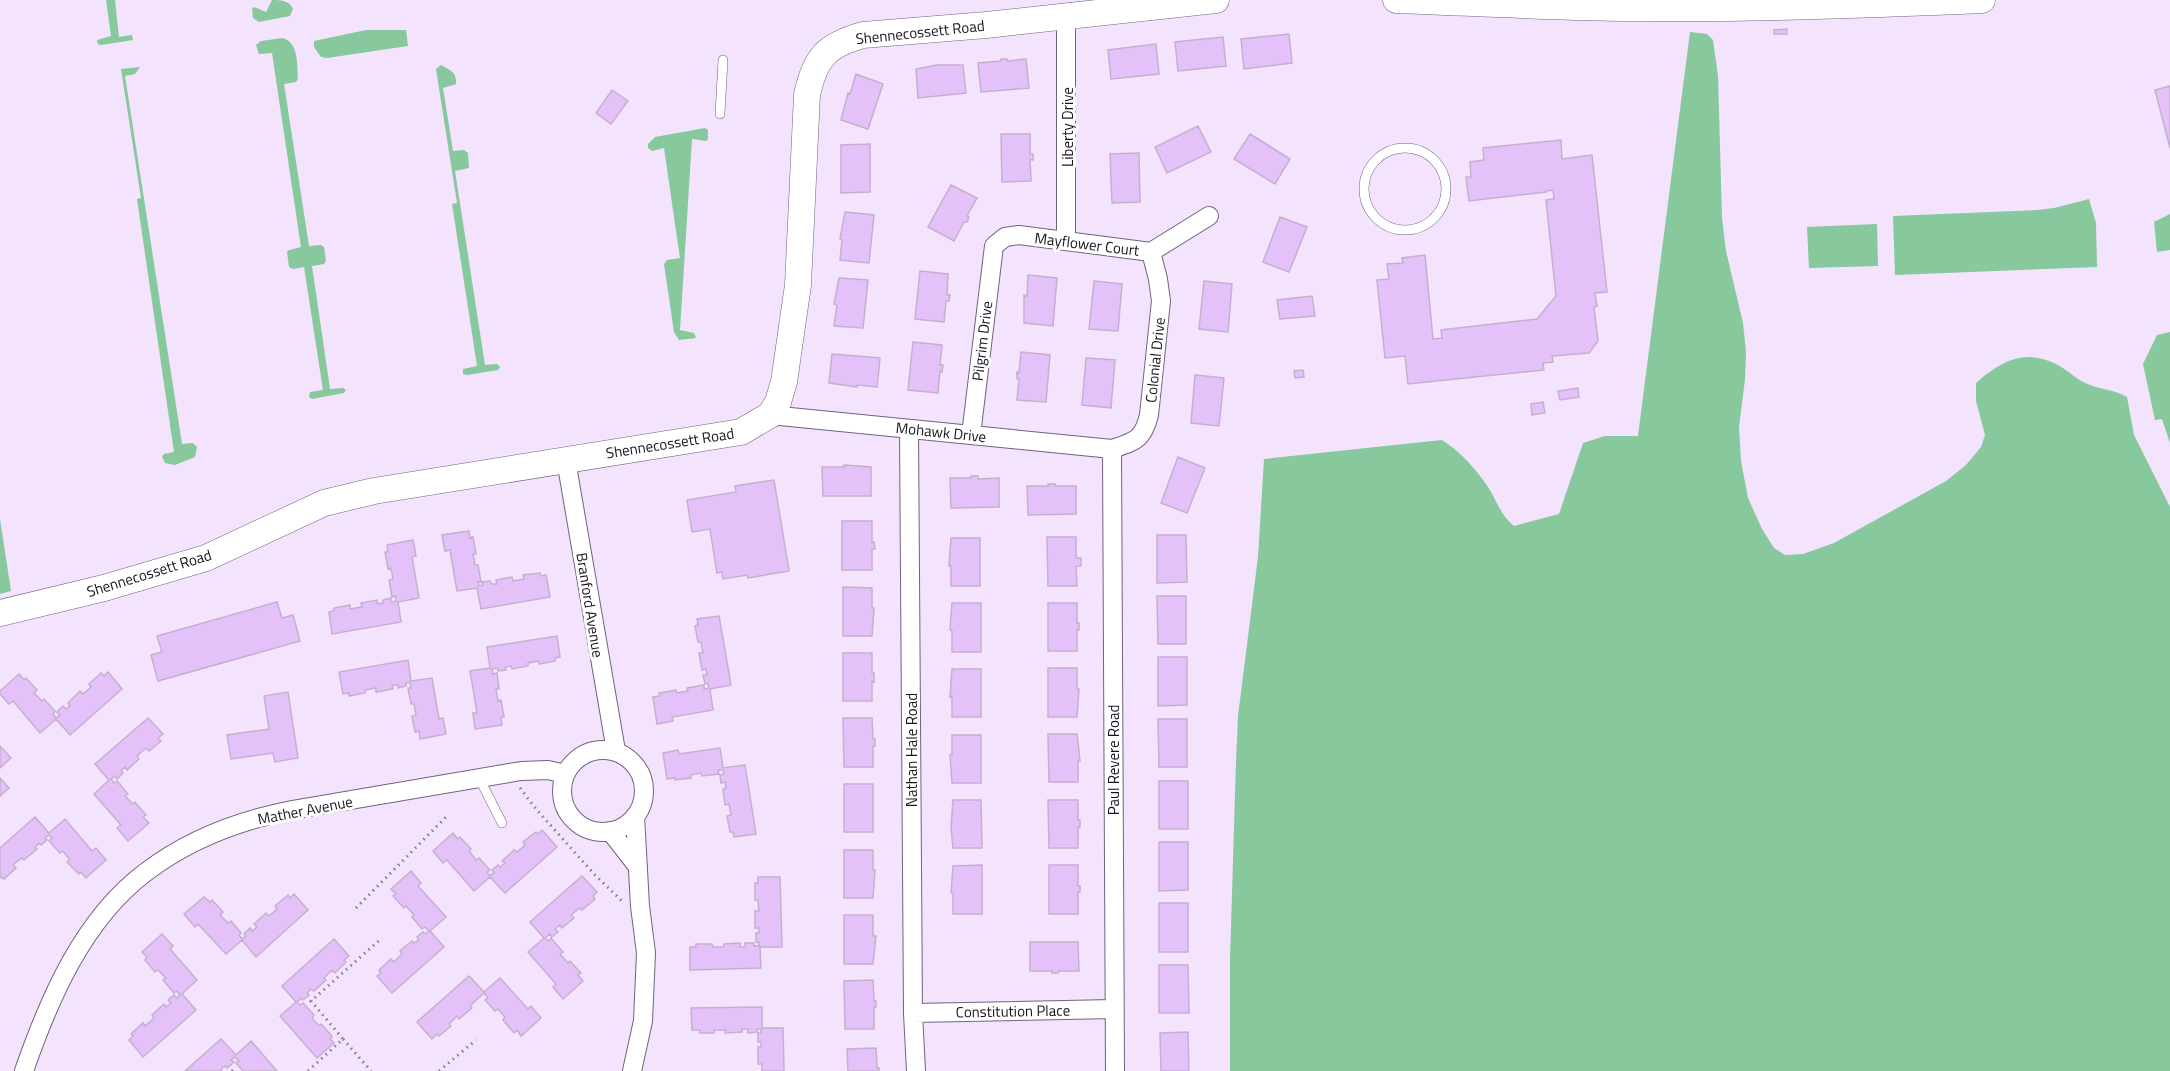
<svg xmlns="http://www.w3.org/2000/svg" width="2170" height="1071" font-family="'Titillium Web',sans-serif">
	<rect width="100%" height="100%" fill="#f3e3fd"/>
	<!-- green -->
	<path fill="#87c89c" d="M106 0H115L119 37 132 35 133 40 101 45 98 44 97 40 111 36Z
		M272 0C281 0 289 0 293 9L290 16 259 22 253 18 252 9 254 7 266 12Z
		M366 30H406L408 46 327 58 321 57 314 47V41Z
		M1690 32 1707 34 1713 40 1718 76 1722 218 1726 251 1743 323 1746 352 1745 379 1739 427 1741 461 1748 498 1762 529 1774 548 1785 555 1803 554 1834 543 1946 481 1966 465 1981 447 1985 435 1976 401V383C2000 362 2024 348 2056 364 2066 369 2074 377 2083 382 2099 390 2111 388 2127 397L2134 435 2170 507V1071H1230V960L1236 762 1238 716 1258 557 1264 459 1442 440C1461 452 1475 468 1488 487 1497 501 1501 516 1514 526L1559 514 1583 443 1605 436H1638Z
		M283 38C299 43 297 65 298 79L296 82 284 84 309 246 321 245 324 247 326 261 324 264 312 266 330 389 343 388 346 390 344 393 312 399 309 397 310 392 323 390 304 267 293 269 289 267 287 252 289 250 301 247 272 53 259 54 256 45 261 41Z
		M441 65C450 70 457 72 456 84L443 88 453 151 464 150 468 153 469 168 455 171 485 365 497 364 500 367 498 370 467 375 463 374V369L477 366 452 204 457 203 436 69Z
		M140 67 135 74 125 76 182 444 193 443 197 447 195 457 175 465 165 463 162 457 164 454 174 452 137 199 141 198 121 69Z
		M705 128 708 130V139L706 141 692 139 680 330 694 333 696 338 679 340 674 332 664 264 667 260 680 258 664 148 652 151 648 148V144L655 137Z
		M2089 199 2096 223 2097 267 1895 275 1893 216 2038 210 2054 208Z
		M2170 214V250L2157 252 2154 222Z
		M1877 224 1878 266 1809 268 1807 227Z
		M2170 332V443L2162 419 2155 420 2143 364 2157 335Z
		M0 519 11 591 0 594Z"/>
	<!-- building -->
	<path fill="#e4c2f9" stroke="#c3b0cf" stroke-width="1.5" d="M1787 29V34H1774V30Z
		M1289 34 1292 63 1244 69 1241 39Z
		M1223 37 1226 66 1178 71 1175 42Z
		M1156 44 1159 74 1111 79 1108 50Z
		M1001 59H1007L1008 61 1026 59 1029 88 981 92 978 63 1001 61Z
		M937 65H963L966 93 918 98 916 69Z
		M856 74 883 84 868 129 841 120 848 93 850 94Z
		M2170 86V148L2155 90Z
		M612 90 628 101 611 124 596 113Z
		M1198 126 1211 152 1167 173 1155 147Z
		M1001 134H1030V154H1033V160H1030L1031 181 1002 182Z
		M1250 134 1290 159 1275 184 1234 159Z
		M1561 140 1562 159 1592 155 1607 292 1595 293 1597 306 1594 307 1598 341 1589 353 1552 356 1553 362 1543 363 1544 370 1408 384 1405 356 1385 358 1377 280 1389 279 1387 264 1403 263 1402 258 1425 255 1433 339 1442 338 1441 330 1537 319 1556 296 1546 200 1554 199 1553 190 1546 191V192L1469 201 1466 177H1471L1470 162 1484 160 1483 148Z
		M870 144V192L841 193V145Z
		M1139 153 1140 202 1112 203 1110 154Z
		M951 185 977 198 967 216 969 217 967 222H964L954 241 928 227Z
		M845 212 874 215 869 263 840 260 842 240 840 239Z
		M1280 217 1307 227 1289 272 1263 262Z
		M920 271 948 274 947 295H950L949 301H946L944 322 915 319Z
		M1028 275 1057 278 1053 326 1024 323V295L1027 296Z
		M839 278 868 280 863 328 834 326 837 305 834 304Z
		M1094 281 1122 284 1118 331 1089 329Z
		M1204 281 1232 284 1228 332 1199 329Z
		M1312 296 1315 316 1280 319 1277 300Z
		M913 342 942 345 940 365H943L942 372 940 371 938 393 908 390Z
		M1021 352 1050 355 1046 402 1017 400 1019 379H1017V372L1019 373Z
		M832 354 880 358 877 387 857 385V387L829 383Z
		M1086 358 1115 360 1111 408 1082 405Z
		M1303 370 1304 377 1295 378 1294 371Z
		M1195 375 1224 378 1219 426 1191 423Z
		M1578 388 1579 397 1560 400 1558 391Z
		M1543 402 1545 413 1532 415 1531 404Z
		M1178 457 1205 468 1187 513 1161 503Z
		M844 465 871 467V496H823L822 467H844Z
		M971 476H978V479L999 478V507L951 508 950 478H971Z
		M774 480 789 571 748 578 747 575 723 579 722 572 717 573 710 529 692 532 687 500 736 492 735 486Z
		M1048 484H1055V486H1076V514L1028 515 1027 486H1048Z
		M842 521H872V542H874L875 549H872V570H842Z
		M469 531 470 538 473 537 476 554H473L475 565H478L481 582H478L479 586 483 585 482 582 490 581 491 584H497L496 580 512 577 513 581 524 579 523 575 540 573 541 576 546 575 550 597 481 609 477 588 457 591 450 550 445 551 442 535Z
		M1157 535H1186L1187 582 1157 583Z
		M1047 537H1076V558H1081V566H1076L1077 586H1048Z
		M951 538H980V586H951V566H949Z
		M413 540 416 556 412 557 419 598 398 602 401 622 332 634 329 612 334 611V608L350 605V609L362 607 361 603 377 600 378 604 383 603V600L391 598V602L396 601V596L392 597 389 580 393 579 391 568 388 569 385 552H388L387 545Z
		M843 587 872 588V608H874L872 636H843Z
		M1157 596H1186V644H1158Z
		M277 602 282 618 293 615 300 641 158 681 151 655 162 652 157 636Z
		M952 603H981V652H952V631L950 630Z
		M1048 603H1077V623H1079V630H1077V651H1048Z
		M719 616 731 685 710 689 713 710 672 717 673 721 657 724 653 697 660 696 659 693 676 690 677 693 688 691 687 688 704 685V689L709 688 708 683 705 684 703 675H707L706 669 702 670 699 653H703L701 642H698L695 626 698 625 697 619Z
		M557 636 560 657 555 658V661L539 664V661L528 663V666L512 669 511 666 505 667 506 670 498 671 497 668 492 669 493 674 497 673 499 689H496L498 701 501 700 504 717H501L502 725 475 729 473 713H477L470 671 490 668 487 647Z
		M843 653H872V673H874V682L872 681V701H843Z
		M1158 657H1187V705L1158 706Z
		M408 660 411 681 432 678 439 719 443 718 446 734 420 739 419 731 415 732 412 716 416 715 414 704H411L408 688H411L410 682 406 683V686L398 688V685H392L393 689 376 692V688L365 690V693L349 696V693L343 694 339 672Z
		M1048 668H1077V689H1079L1077 717H1048Z
		M952 669H981V717H952V696L950 697Z
		M108 672 122 689 70 735 56 719 40 733 13 701 9 704 0 694V691L19 674 24 680 26 678 37 690 34 693 42 701 44 699 55 711 53 714 56 718 60 715 57 712 63 706 66 709 70 706 68 703 80 691 83 694 91 687 89 684 101 673 104 676Z
		M288 692 298 758 275 762 273 753 231 759 227 735 269 729 264 696Z
		M148 718 163 734 158 738 161 741 149 751 146 748 137 756 139 759 127 770 125 767 121 771 123 773 117 779 115 776 111 779 114 783 117 781 128 794 125 796 133 804 135 802 146 815 143 817 149 823 128 841 117 828 121 825 94 794 109 780 95 764Z
		M843 718H872L873 739H875V746H873V767H844Z
		M1158 719H1187V767H1159Z
		M1048 734H1077L1080 761H1078V782H1049Z
		M952 735H981V783H952L950 755H952Z
		M0 746 11 758 0 768Z
		M720 748 723 768 745 765 756 834 734 837 733 832H730L727 816 731 815 729 804 725 805 723 789 726 788 725 782 721 783 720 775 724 774 723 770H718L719 774 702 776 701 773 690 775 691 778 675 780V778L667 779 663 753 678 750 679 754Z
		M0 778 9 788 0 796Z
		M1159 781H1188V829H1159Z
		M844 784H873V832H844Z
		M953 800H981L982 848H953L951 828Z
		M1048 800H1078V820H1080V827H1078V848H1049Z
		M35 817 49 833 65 819 92 851 96 848 106 860 86 878 81 872 79 874 67 862 70 860 63 851 60 853 49 841 52 838 49 835 45 838 47 840 41 845 39 843 35 847 37 849 24 860 22 858 13 865 16 868 4 879 0 877V848Z
		M542 830 557 847 505 893 490 877 474 891 447 860 443 863 433 851 453 833 458 839 460 837 471 849 469 851 476 860 479 858 490 870 487 872 490 876 494 872 492 870 498 865 500 867 505 863 502 861 514 850 517 852 525 845 523 842 536 832 538 834Z
		M1159 842H1188V890L1159 891Z
		M844 850H873V870H875L873 898H844Z
		M982 865V914H953V893H951L953 866Z
		M1049 865H1078V886H1080V892H1078V914H1049Z
		M411 871 421 883 418 886 446 917 430 931 444 947 392 993 377 976 381 973 379 970 391 959 394 962 402 954 400 951 412 941 414 943 419 940 417 937 423 932 425 934 429 931 425 927 422 929 412 917 414 915 406 906 404 908 393 896 396 894 391 889Z
		M582 876 597 892 593 896 595 899 582 910 580 908 571 915 574 918 562 928 560 925 555 929 558 932 552 937 550 934 545 938 548 941 551 938 563 952 560 954 568 963 570 961 581 973 578 975 583 981 563 999 553 987 556 984 528 952 544 938 530 922Z
		M758 877H780L782 947H760L761 968 690 970V947H696V944H712L713 947H724V944L740 943V947H745V943H754V946H759V942H756V933H759V928H755V911H759L758 900H755V883H758Z
		M294 894 308 910 256 957 242 940 226 954 198 924 195 927 184 914 204 897 210 902 212 900 223 912 220 915 228 923 231 921 241 933 239 935 242 939 246 936 244 934 250 928 252 931 257 927 254 924 266 913 269 916 277 909 275 906 288 895 290 898Z
		M1159 903H1188V952H1159Z
		M844 915H873V936H876L873 964H844Z
		M162 934 173 946 170 949 197 980 182 994 196 1010 143 1057 129 1040 133 1036 131 1034 143 1023 145 1026 154 1018 152 1015 164 1004 166 1007 171 1003 168 1000 174 995 177 998 180 995 177 991 174 993 163 980 166 978 158 970 155 972 145 960 147 957 142 952Z
		M334 939 349 956 344 960 346 962 335 973 332 970 324 978 326 980 314 991 311 989 307 993 309 995 303 1000 301 998 297 1002 300 1005 303 1003 314 1015 312 1018 319 1026 321 1024 332 1036 330 1039 334 1043 317 1058 280 1016 296 1002 282 986Z
		M1030 942H1078L1079 971H1059L1058 973H1052V971H1030Z
		M1159 965H1188L1189 1013H1159Z
		M469 976 484 992 500 978 528 1009 531 1006 541 1018 521 1036 517 1030 514 1033 503 1020 505 1017 498 1009 495 1011 485 1000 488 998 484 993 470 1006 472 1008 459 1019 457 1016 449 1024 451 1026 439 1036 437 1034 432 1039 417 1022Z
		M873 980 874 1001H876V1007H874V1029H845L844 981Z
		M762 1007V1028H783L784 1071H762V1064H758V1047H761V1042H758V1033H761V1029H757V1032L748 1033V1029H742V1032L725 1033 726 1030H714V1033H700V1030H692L691 1008Z
		M1188 1032 1189 1071H1161L1160 1033Z
		M221 1039 236 1055 251 1041 277 1071H243L236 1063 239 1061 235 1057 231 1060 234 1062 227 1068 225 1066 221 1069 222 1071H185Z
		M876 1048 877 1068H879V1071H848L847 1049Z"/>
	<g fill="none" stroke-linecap="round" stroke-linejoin="round">
		<defs>
			<path id="lane" d="M720 114 723 60
				M1364 189a41 41 0 1 1 82 0a41 41 0 1 1-82 0Z
				M479 778 502 823"/>
			<path id="street" d="M1066 15V240
				M770 415 1112 449C1135 441 1143 440 1149 415L1161 301 1158 279 1151 252
				M909 429 913 1013 916 1071
				M971 435 994 246 1005 237 1019 235 1151 252 1209 216
				M1112 449 1115 1071
				M566 460 616 751
				M562 791a41 41 0 1 1 82 0a41 41 0 1 1-82 0Z
				M610 831 638 867
				M913 1013 1114 1009
				M24 1071C49 999 83 919 146 872 188 840 241 820 292 810L521 771 548 770 565 774
				M632 1071 643 1021 646 953 640 906 635 816"/>
			<path id="secondary" d="M1396 0C1479 3 1562 8 1646 8 1758 9 1870 5 1982 0
				M0 613 104 588 206 558 324 503 374 491 741 432 770 415 778 402 784 382 798 285 807 95C815 57 827 45 863 35L986 25 1216 0"/>
		</defs>
		<!-- lane casing -->
		<use href="#lane" stroke="#73627d" stroke-width="10"/>
		<!-- street casing -->
		<use href="#street" stroke="#73627d" stroke-width="20"/>
		<!-- secondary casing -->
		<use href="#secondary" stroke="#73627d" stroke-width="27"/>
		<!-- path -->
		<path stroke="#877c8e" stroke-width="3" stroke-dasharray="1.5 4.5" stroke-linecap="butt" d="M520 788 536 809 595 875 622 901
			M356 908 446 817
			M343 1039 371 1071
			M232 1071 234 1069 236 1071
			M308 1071 343 1039 311 1001 382 938
			M439 1071 476 1040"/>
		<!-- lane -->
		<use href="#lane" stroke="#fff" stroke-width="9"/>
		<!-- street -->
		<use href="#street" stroke="#fff" stroke-width="18"/>
		<!-- secondary -->
		<use href="#secondary" stroke="#fff" stroke-width="26"/>
	</g>
	<g text-anchor="middle" dominant-baseline="central" stroke-width="6" stroke-linejoin="round" paint-order="stroke">
		<!-- street labels -->
		<g font-size="15" fill="#1a141e" stroke="#fff">
			<text transform="translate(920 32) rotate(-6)">Shennecossett Road</text>
			<text transform="translate(1067 127) rotate(-90)">Liberty Drive</text>
			<text transform="translate(1087 244) rotate(7)">Mayflower Court</text>
			<text transform="translate(982 341) rotate(-83)">Pilgrim Drive</text>
			<text transform="translate(1155 360) rotate(-84)">Colonial Drive</text>
			<text transform="translate(941 432) rotate(6)">Mohawk Drive</text>
			<text transform="translate(670 443) rotate(-9)">Shennecossett Road</text>
			<text transform="translate(149 573) rotate(-17)">Shennecossett Road</text>
			<text transform="translate(590 605) rotate(81)">Branford Avenue</text>
			<text transform="translate(911 750) rotate(-90)">Nathan Hale Road</text>
			<text transform="translate(1113 760) rotate(-90)">Paul Revere Road</text>
			<text transform="translate(305 810) rotate(-11)">Mather Avenue</text>
			<text transform="translate(1013 1011) rotate(-1)">Constitution Place</text>
		</g>
	</g>
</svg>
